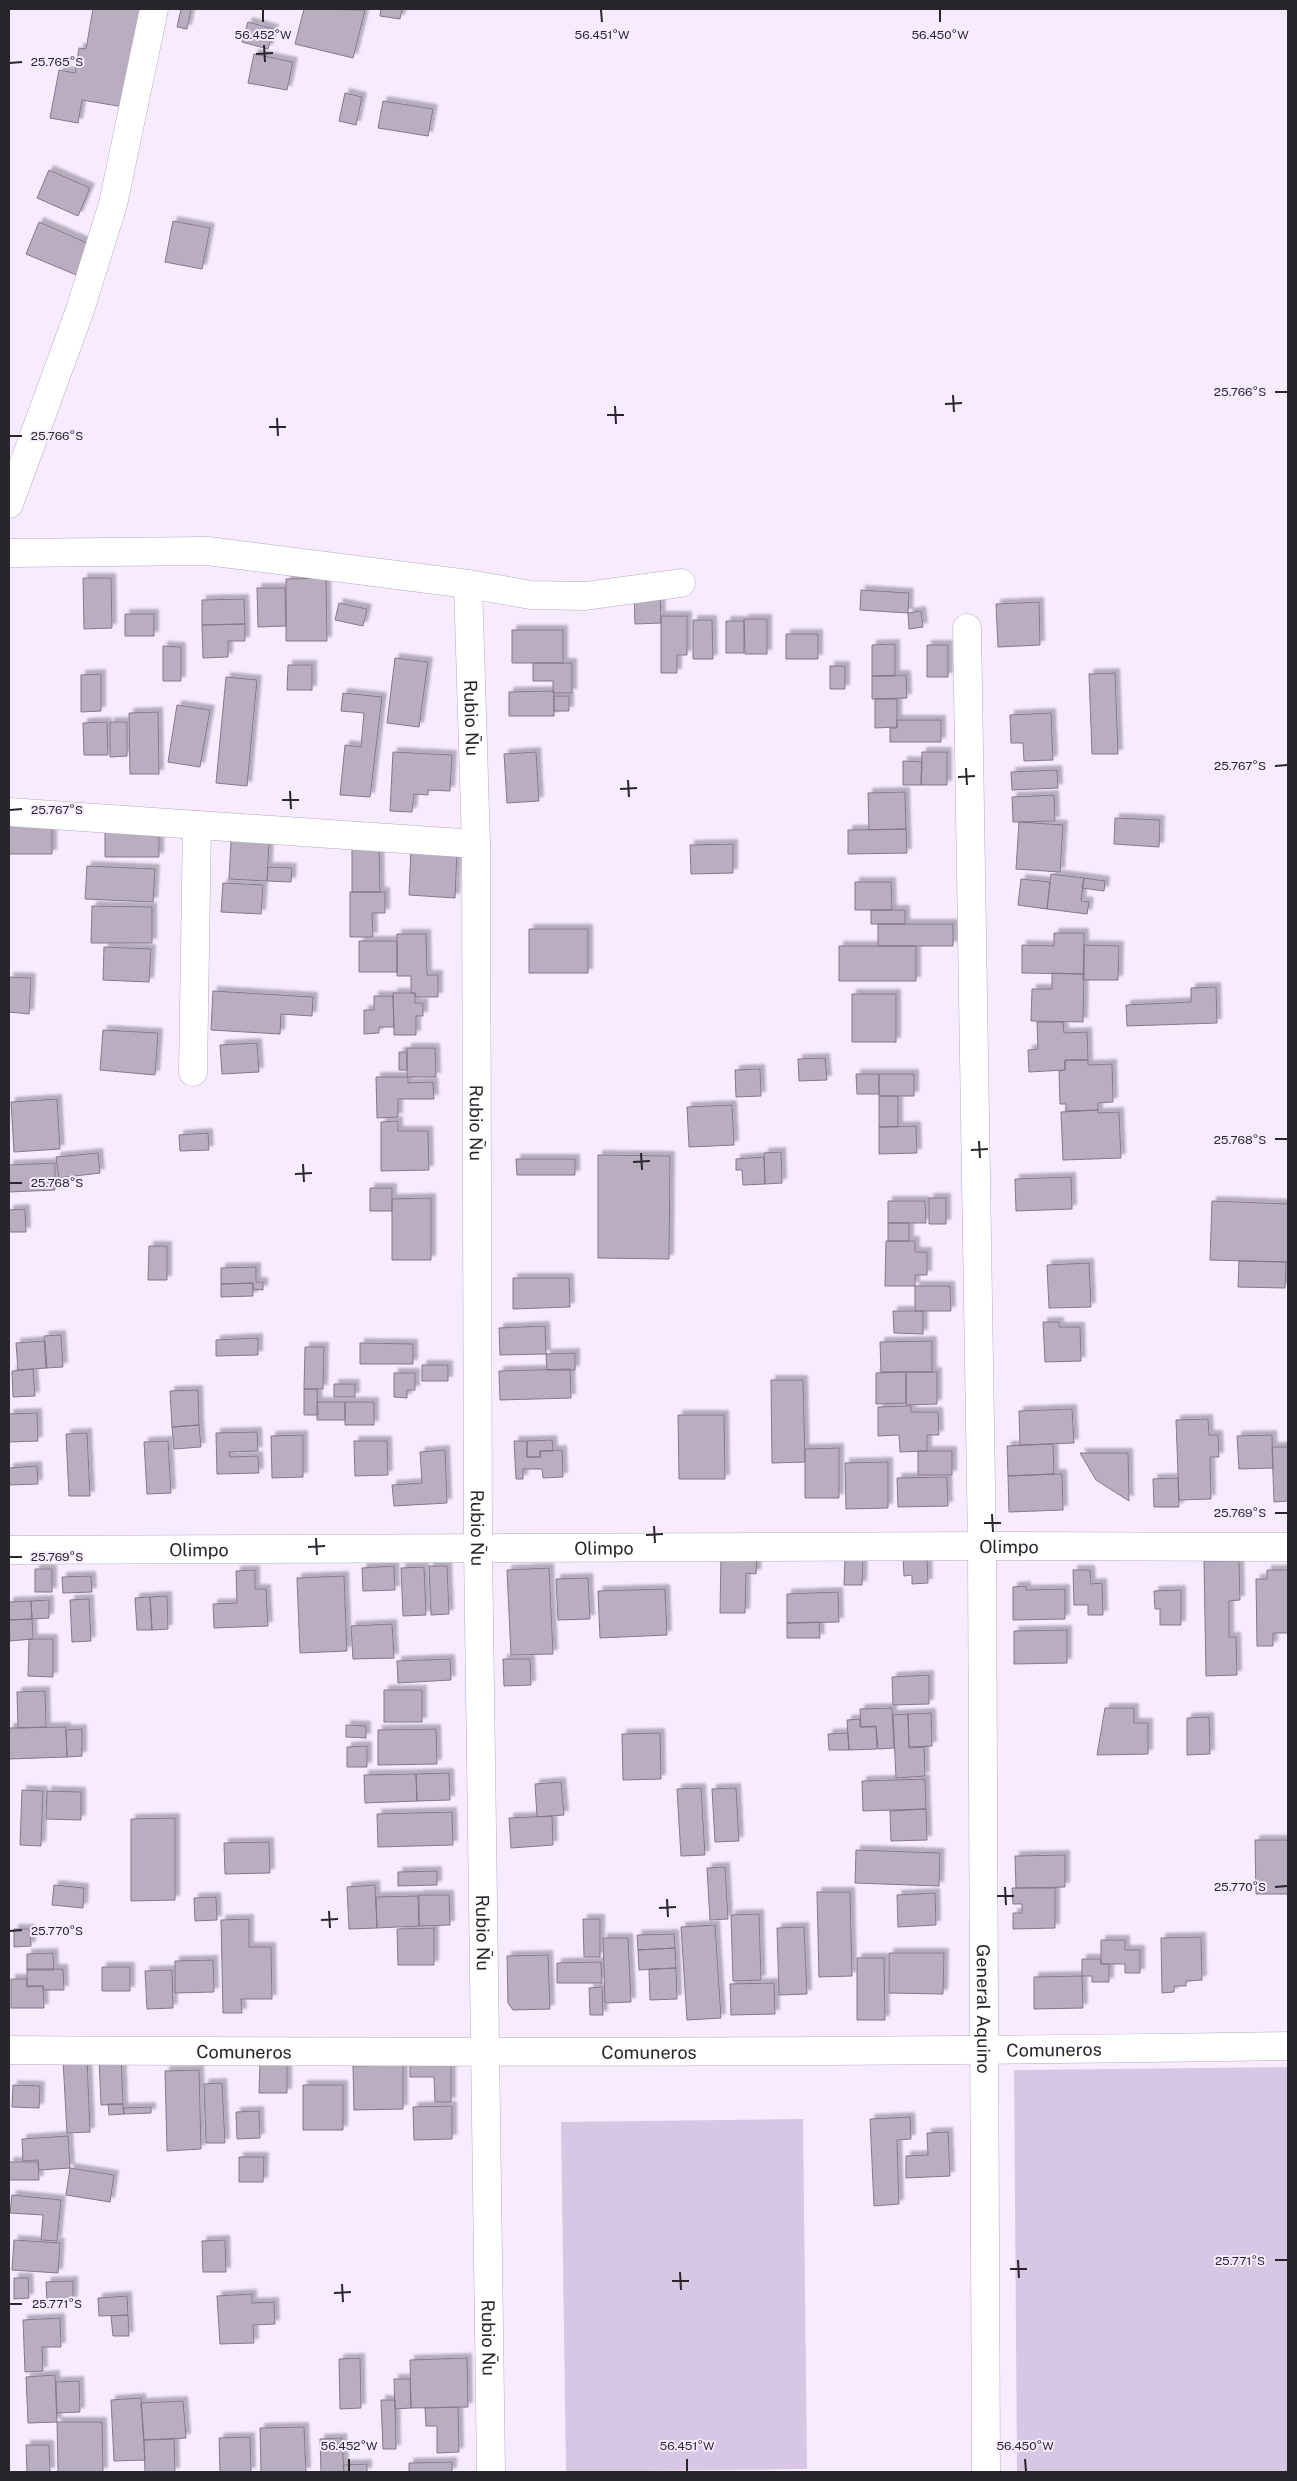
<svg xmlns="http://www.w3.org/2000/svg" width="1297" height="2481" font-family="'Public Sans',sans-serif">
	<defs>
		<filter id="shadow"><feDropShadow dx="4.5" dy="-4.5" stdDeviation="1" flood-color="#0004"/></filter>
	</defs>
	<rect width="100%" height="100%" fill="#f7ecff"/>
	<!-- green -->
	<path fill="#d8c7e4" d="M1288 2067V2472H1017L1014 2070Z
		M803 2119 807 2469 566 2472 561 2122Z"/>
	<!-- building -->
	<path fill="#b9aec0" stroke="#83798a" filter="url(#shadow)" d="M93 9H140L124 107 82 100 78 123 50 118 59 70 75 73 79 48 86 49Z
		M181 9H191L187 29 177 27Z
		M304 9 365 10 353 58 295 44Z
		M381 9H402L400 19 380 16Z
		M248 22 274 29 268 49 242 42Z
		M254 54 293 62 287 90 248 83Z
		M345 93 362 97 356 125 339 121Z
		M383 101 433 109 428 136 378 128Z
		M49 170 90 188 78 216 37 198Z
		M173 221 210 228 202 269 165 262Z
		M39 222 94 246 81 277 26 254Z
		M83 578H111L112 628 84 629Z
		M326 578 327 641H286V579Z
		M257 588H285L286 626 258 627Z
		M861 590 909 593 908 613 860 610Z
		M660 592 661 623 635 624 634 593Z
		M244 599 245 624 202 625V600Z
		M1039 602 1040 645 998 647 996 604Z
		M339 603 367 609 363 626 335 620Z
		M921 611 923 627 909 629 908 613Z
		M125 614H154V636H125Z
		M661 616H687V655H677V673H661Z
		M744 619H767V654H745Z
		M693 620H712L713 659H693Z
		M726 621H744V653H726Z
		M245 624V641H228V657L203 658 202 625Z
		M512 630H563V663H512Z
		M786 634H818V659H786Z
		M895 644V676H872V645Z
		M927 645H948V677H927Z
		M163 646 181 647V681H163Z
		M395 658 428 662 419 727 387 723Z
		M533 663H572V693H553V681H533Z
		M288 665H312V690H287Z
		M830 666H845V689H830Z
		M1115 673 1118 754H1092L1089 674Z
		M101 674V711L81 712V675Z
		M906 675 907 698 872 699V676Z
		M226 677 257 680 247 786 216 783Z
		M554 691V716H509V692Z
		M343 693 382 697 370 797 340 795 345 745 361 747 364 713 341 711Z
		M554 696H569V711H554Z
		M875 699H897V727L875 728Z
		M177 705 210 710 200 767 168 762Z
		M158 712 159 774H130L129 713Z
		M1051 713 1053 760 1024 761 1023 743H1011L1010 715Z
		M897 720H941V742H890V728H897Z
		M107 722 108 755H84L83 723Z
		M110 722H127V756L110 757Z
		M393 752 452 755 450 791 428 790V795L414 794 412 812 390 811Z
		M536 752 539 801 507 803 504 754Z
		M922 752H947V785H921Z
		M903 761 922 762 921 785H903Z
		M1057 770 1058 788 1012 790 1011 772Z
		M905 792 906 829 869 830 868 793Z
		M1054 795 1055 821 1013 822 1012 797Z
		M1115 818 1160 820 1159 847 1114 844Z
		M1019 822 1063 825 1060 872 1016 869Z
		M9 825 52 826V854H9Z
		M105 827H159V857H105Z
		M906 829 907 853 848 854V830Z
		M231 840 269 842 267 881 229 879Z
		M733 844V873L691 874 690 845Z
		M352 845H379L380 892H352Z
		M411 848 457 850 455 898 409 895Z
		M87 866 155 869 153 902 85 899Z
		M268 867 292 868 291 882 267 881Z
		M1051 874 1084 878 1081 901 1089 902 1087 914 1047 909Z
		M1084 878 1105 881 1104 891 1082 888Z
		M1021 879 1050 882 1047 909 1018 905Z
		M855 882H891L892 910H855Z
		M223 883 263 885 261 914 221 912Z
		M350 892H385V913H372L373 937H350Z
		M92 906 152 907V943H91Z
		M871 910H905V924H871Z
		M878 924H953V946H878Z
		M529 929H588V973H529Z
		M1054 933H1084V974L1022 973V945L1054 946Z
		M397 934H426L427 975H438V997H416L415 993H411V976H397Z
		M359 941H397V972H359Z
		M1084 945 1119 946 1118 980H1083Z
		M839 946H916V981H839Z
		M104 947 151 949 149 982 103 980Z
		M1052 973 1084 974 1083 1022 1031 1021 1032 989H1052Z
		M9 977 31 978 29 1014 9 1012Z
		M1216 987 1217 1023 1127 1026 1126 1005 1191 1002V988Z
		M213 991 313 997 312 1016 281 1014 280 1034 211 1030Z
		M393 993H415V1003H423V1016H416V1035H394Z
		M852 994H896V1042H852Z
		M374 996H393L394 1027H379V1033L364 1034V1010H374Z
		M1037 1022H1063L1064 1033 1087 1032 1088 1060H1065V1070L1029 1072 1028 1050 1038 1049Z
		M103 1030 158 1033 155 1075 100 1070Z
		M257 1043 259 1072 222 1074 220 1045Z
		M407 1048H435L436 1077H407Z
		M399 1052H407V1070H399Z
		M825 1058 827 1080 799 1081 798 1059Z
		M1065 1060H1088V1065L1112 1064 1113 1102 1098 1103V1110L1066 1111V1104H1060L1059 1071 1065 1070Z
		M760 1069 761 1096 736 1097 735 1070Z
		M856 1074H879V1094H857Z
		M879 1074H914V1096H879Z
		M376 1077H408V1083L433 1082 434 1099H398V1117L377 1118Z
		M879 1096H898V1127H879Z
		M57 1099 60 1149 14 1152 11 1102Z
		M732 1105 734 1145 689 1147 687 1107Z
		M1098 1110V1113L1119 1112 1121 1158 1063 1160 1061 1112Z
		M398 1121V1131H428L429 1170 381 1171V1122Z
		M916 1126 917 1153 879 1154V1127Z
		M208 1133 209 1150 180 1151 179 1135Z
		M781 1152 782 1183 765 1184 764 1153Z
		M98 1153 100 1173 59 1178 56 1157Z
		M598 1155 670 1156 669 1259 598 1258Z
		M764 1157 765 1184 743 1185 742 1170H736V1159Z
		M516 1159H575V1175H517Z
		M55 1163V1190L9 1192V1165Z
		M1071 1177 1072 1209 1016 1211 1015 1179Z
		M370 1188H392V1211H370Z
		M431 1198V1260H392V1199Z
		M929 1198H946V1224H929Z
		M888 1201H925L926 1223H888Z
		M1212 1201 1288 1204V1262L1210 1260Z
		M25 1209 26 1232H9V1210Z
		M888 1223H909V1241H888Z
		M886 1241H915V1252H927V1275H915V1286H885Z
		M149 1246H167V1280H148Z
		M1239 1261 1286 1262 1285 1288 1238 1287Z
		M1089 1263 1091 1307 1049 1308 1047 1265Z
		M256 1267V1282H263V1290L253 1289V1283L221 1284V1268Z
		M513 1278H569L570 1307 513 1309Z
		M253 1283V1296L221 1297V1284Z
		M915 1286H950L951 1311H915Z
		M893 1311H923V1334L894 1333Z
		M1043 1322H1059V1327H1080L1081 1361 1045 1362Z
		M545 1326 546 1354 500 1355 499 1328Z
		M61 1335 63 1367 46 1368 44 1336Z
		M258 1338V1355L216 1356V1340Z
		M45 1341 47 1368 18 1370 16 1343Z
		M932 1341V1372H881L880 1342Z
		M360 1343 413 1344V1364H360Z
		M305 1347H324L323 1389H304Z
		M575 1353V1370H547L546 1354Z
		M422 1365H448V1381H422Z
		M33 1369 35 1396 13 1397 12 1371Z
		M570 1369 571 1398 500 1400 499 1371Z
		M906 1372V1403L876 1404V1373Z
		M906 1372H937V1404L906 1405Z
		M394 1373H415V1390H407V1398L394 1397Z
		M771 1380H803L805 1462 772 1463Z
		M334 1384H355V1397H334Z
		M304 1389H317L318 1415H304Z
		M198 1390 199 1425 172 1427 170 1391Z
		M317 1402H345V1420H317Z
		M345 1402H374V1425H345Z
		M911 1406V1412H938L939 1435H927V1451L900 1452 899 1435 878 1436V1407Z
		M1072 1409 1074 1443 1020 1445 1019 1411Z
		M37 1413 38 1441 9 1442V1414Z
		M678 1415H724L725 1479H679Z
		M1208 1419 1209 1435H1218L1219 1457H1210L1211 1499 1179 1500 1176 1420Z
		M199 1425 201 1447 174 1449 172 1427Z
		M257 1432 258 1451 229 1452 230 1457 258 1456 259 1473 217 1474 216 1433Z
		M87 1433 90 1496H69L66 1434Z
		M303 1435V1477L272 1478 271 1436Z
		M1272 1435 1273 1468 1239 1469 1237 1436Z
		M552 1440 553 1451H540L541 1457H527V1441Z
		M168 1441 171 1493 147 1494 144 1442Z
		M354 1441H387L388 1475 355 1476Z
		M514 1441H527V1457H540V1451L562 1450 563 1477 543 1478 542 1469H523V1479H516Z
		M1053 1444 1054 1474 1008 1476 1007 1446Z
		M1272 1447H1288V1501L1274 1502Z
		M839 1448V1498H805V1449Z
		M445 1450 447 1503 394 1506 392 1485 422 1483 420 1452Z
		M918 1451H952V1475H918Z
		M1080 1453H1128L1129 1501 1096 1480Z
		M888 1462V1508L846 1509 845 1463Z
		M37 1466 38 1484 9 1485V1468Z
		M1054 1474H1062L1063 1510 1009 1512 1008 1476Z
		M947 1477 948 1506 898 1507 897 1478Z
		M1178 1478 1179 1507H1154L1153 1479Z
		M721 1554 757 1555 756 1574 746 1573 745 1613H720Z
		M927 1556 928 1583 912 1584V1575L904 1576 903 1557Z
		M845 1559H863L862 1585H844Z
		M1204 1561H1239L1240 1600 1229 1601V1637H1236L1237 1675 1206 1676Z
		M394 1566 395 1590 363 1591 362 1568Z
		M429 1566H447L449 1614 431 1615Z
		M424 1567 426 1615 403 1616 401 1568Z
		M549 1568 553 1654 511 1655 507 1570Z
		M35 1569H52V1592H35Z
		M255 1570V1589H266L268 1626 214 1628 213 1604 237 1603 236 1571Z
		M1073 1570H1090L1091 1584 1102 1583 1103 1615H1088V1605H1074Z
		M1267 1570H1288V1633H1273V1646H1257L1256 1579H1267Z
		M91 1576 92 1592 63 1593 62 1577Z
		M344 1576 347 1651 300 1653 297 1578Z
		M588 1578 590 1619 558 1620 556 1579Z
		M1026 1586V1590L1065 1589V1619L1013 1620V1587Z
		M665 1589 667 1635 600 1638 598 1591Z
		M1181 1590V1625H1160V1609H1155L1154 1591Z
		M838 1592 839 1622 787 1623V1594Z
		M167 1596 168 1629 152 1630 150 1597Z
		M150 1597 152 1630H137L135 1598Z
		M89 1599 91 1641 72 1642 70 1600Z
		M49 1600V1618L32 1619 31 1601Z
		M31 1601 32 1619 9 1620V1602Z
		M32 1619 33 1639 10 1641 9 1620Z
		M819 1622 820 1638H787V1623Z
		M392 1624 394 1658 353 1659 351 1626Z
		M1067 1630V1663L1014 1664V1631Z
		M29 1639H53V1677L28 1676Z
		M450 1659 451 1680 398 1683 397 1661Z
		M503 1659H530L531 1685 504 1686Z
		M929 1675V1704L893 1705 892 1677Z
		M384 1690H422V1722H384Z
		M45 1691 46 1727 18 1728 17 1692Z
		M892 1708 894 1748 878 1749 876 1726 861 1727 860 1709Z
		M1105 1708H1134V1723H1148V1754L1097 1755Z
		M931 1713 932 1746 909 1747 908 1714Z
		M908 1714 909 1748 924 1747 925 1776 896 1778 893 1715Z
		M1209 1717 1210 1754 1187 1755V1718Z
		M860 1719V1727H876L877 1749 849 1750 847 1720Z
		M346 1725 366 1726V1738L346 1737Z
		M66 1727 67 1757 9 1759V1728Z
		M82 1729V1756L67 1757 66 1730Z
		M436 1729 437 1764 378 1765V1730Z
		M660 1733 661 1779 623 1780 622 1734Z
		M848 1733 849 1750H829L828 1734Z
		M367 1746V1767H347V1747Z
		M449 1773 450 1800 417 1801 416 1774Z
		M416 1774 417 1801 365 1803 364 1775Z
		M925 1779 926 1809 863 1811 862 1781Z
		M561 1782 564 1815 537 1817 535 1784Z
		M701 1788 705 1855 681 1856 677 1789Z
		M736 1788 739 1841 715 1842 712 1789Z
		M22 1790 43 1791 41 1846 20 1845Z
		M47 1791 81 1792V1820L46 1819Z
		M926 1809 927 1840 891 1841 890 1811Z
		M452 1812 453 1845 378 1847 377 1814Z
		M552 1816 553 1845 511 1848 509 1818Z
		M175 1818V1900L131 1901V1819Z
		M1255 1840H1288V1894H1256Z
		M269 1842 270 1873 225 1874 224 1843Z
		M856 1850 940 1853 939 1886 855 1883Z
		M1065 1855V1887L1016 1888 1015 1856Z
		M725 1867 728 1919 710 1920 707 1868Z
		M437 1871V1885L398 1886V1872Z
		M54 1885 84 1888 83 1908 52 1905Z
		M375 1885 377 1928 349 1929 347 1887Z
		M1012 1888H1055V1928L1013 1929V1913H1022V1904H1013Z
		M817 1892H850L852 1976 819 1977Z
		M935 1893 936 1925 898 1927 897 1895Z
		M419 1895H449L450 1925 419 1926Z
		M418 1896 419 1926 377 1928 376 1897Z
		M216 1897 217 1920 195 1921 194 1898Z
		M759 1914 761 1980 733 1981 731 1915Z
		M249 1919V1947H271L272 1999H241L242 2013H223L221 1920Z
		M583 1919H600V1957H584Z
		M715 1925 721 2018 687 2020 681 1927Z
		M804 1927 807 1994 779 1995 777 1928Z
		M434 1928V1965H398L397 1929Z
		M14 1929H30L31 1946 14 1947Z
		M674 1934 675 1948 638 1950 637 1935Z
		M1201 1937 1202 1980 1186 1981V1986H1174V1992L1162 1993 1161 1938Z
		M603 1938H628L631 2002 605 2003Z
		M1101 1940H1125V1950H1140V1973H1125V1964H1101Z
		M675 1948 676 1968 639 1970 638 1950Z
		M53 1953 54 1970H27V1954Z
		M889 1953H944L943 1994 889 1993Z
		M548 1955 550 2009 513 2010 508 2003 507 1956Z
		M857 1958H884L885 2020H857Z
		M1082 1959H1101V1964H1109V1982H1092V1976H1082Z
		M213 1960 214 1992 175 1993V1961Z
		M601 1962 602 1983H557V1963Z
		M102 1967H130V1991H102Z
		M676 1968 677 1999 650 2000 649 1969Z
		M27 1969H63L64 1990H44L43 1986H27Z
		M172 1970 173 2008 147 2009 145 1971Z
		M1082 1976 1083 2008 1034 2009V1977Z
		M11 1979H27V1987L43 1986 44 2008H11Z
		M774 1983 775 2014 731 2015 730 1984Z
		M602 1987 603 2015H590L589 1988Z
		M121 2055 123 2104 101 2105 99 2057Z
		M87 2058 90 2132 67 2133 63 2060Z
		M410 2061H451V2102H435L434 2077H410Z
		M260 2063H287V2093H259Z
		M403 2065V2109L354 2110 353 2066Z
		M199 2070 201 2149 167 2151 165 2071Z
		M222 2083 225 2143H206L204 2084Z
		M13 2085 40 2086 39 2108 12 2107Z
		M303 2085H343V2130H303Z
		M108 2104H123L124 2114 109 2115Z
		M452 2106V2139L414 2140 413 2107Z
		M151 2107V2113L124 2114 123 2108Z
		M259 2111 260 2138 237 2139 236 2112Z
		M910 2117 911 2139 897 2140 899 2204 874 2206 870 2119Z
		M948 2132 950 2176 906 2178V2156L928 2155 927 2133Z
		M68 2136 70 2168 39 2170 38 2160 23 2161 22 2139Z
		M239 2157H264L263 2182H239Z
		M9 2162H38L39 2180H9Z
		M70 2168 114 2175 110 2202 66 2195Z
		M12 2195 61 2200 57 2241 41 2240 43 2215 10 2213Z
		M14 2240 60 2243 58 2273 12 2270Z
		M225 2240 226 2272H203L202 2241Z
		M14 2278H28L29 2298 14 2299Z
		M73 2281V2301H47L46 2282Z
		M252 2294V2303L274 2302 275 2324 253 2325 254 2343 220 2344 217 2296Z
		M127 2296 128 2315 99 2316 98 2298Z
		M128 2315 129 2336H113L111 2316Z
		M60 2318 61 2347H42L43 2371 25 2372 23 2320Z
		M360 2358 361 2408 340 2409 339 2359Z
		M467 2358 468 2407 411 2408 410 2360Z
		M55 2375 57 2422 28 2423 26 2377Z
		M394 2379H410L411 2408 395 2409Z
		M79 2381 80 2412 57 2413 56 2382Z
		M141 2398 145 2460 114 2461 111 2400Z
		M381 2400H395L396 2449H383Z
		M183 2401 186 2438 144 2440 141 2403Z
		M458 2407 459 2452 437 2453V2426H426L425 2408Z
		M57 2422H102L103 2472H58Z
		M304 2427 306 2472H261L260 2428Z
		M250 2437 251 2472H220L219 2438Z
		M342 2438 344 2472H321L320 2439Z
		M174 2439 175 2472H145L144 2440Z
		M26 2445H49L50 2472H27Z
		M452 2462V2472H409V2463Z
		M367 2464V2472H344L343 2465Z"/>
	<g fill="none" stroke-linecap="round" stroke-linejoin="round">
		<defs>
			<g id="minor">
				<path d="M9 504 80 310 113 204 154 9"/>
				<path d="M9 553 207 551 468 584 531 595 585 596 681 583"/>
				<path id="s1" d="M468 584 476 844 478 1547 491 2472"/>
				<path id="s2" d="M967 628 982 1546 986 2472"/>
				<path d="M9 812 476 844"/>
				<path d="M193 1072 197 825"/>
				<path id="s3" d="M9 1550 982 1546 1288 1547"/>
				<path id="s4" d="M9 2050C435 2053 862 2053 1288 2046"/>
			</g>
		</defs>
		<!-- minor casing -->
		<use href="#minor" stroke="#b5abbd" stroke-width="29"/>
		<!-- minor -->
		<use href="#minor" stroke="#fff" stroke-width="28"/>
	</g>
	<!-- ticks -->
	<path fill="none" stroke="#29252c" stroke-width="2" d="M263 10V22M601 10 602 22M940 10V22M264 45 265 62M256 54 273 53M10 63 22 62M1275 392H1287M953 395 954 412M945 404 962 403M615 406 616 424M607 415H624M277 418 278 436M269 427H286M10 436H22M1275 766 1287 765M966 768 967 785M958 777 975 776M628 780 629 797M620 789 637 788M290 791 291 809M282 800H299M10 810 22 809M1275 1139H1287M979 1141 980 1158M971 1150 988 1149M641 1153 642 1170M633 1162 650 1161M303 1164 304 1182M295 1174 312 1173M10 1183H22M1275 1513H1287M992 1514 993 1532M984 1523H1001M654 1526 655 1543M646 1535 663 1534M316 1538 317 1555M308 1547 325 1546M10 1557H22M1005 1887 1006 1905M1275 1887 1287 1886M997 1896H1014M667 1899 668 1917M659 1908 676 1907M329 1911 330 1928M321 1920 338 1919M10 1931 22 1930M1018 2260 1019 2278M1275 2260H1287M1010 2269H1027M680 2272 681 2290M672 2281H689M342 2284 343 2302M334 2293 351 2292M10 2304H22M349 2459V2471M687 2459V2471M1025 2459 1026 2471"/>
	<g text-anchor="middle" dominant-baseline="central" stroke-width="4" stroke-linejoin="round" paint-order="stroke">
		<!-- street labels -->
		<g font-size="18" fill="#29252c" stroke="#f7ecff">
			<text stroke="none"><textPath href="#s1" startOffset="134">Rubio Ñu</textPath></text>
			<text stroke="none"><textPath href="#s1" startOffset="539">Rubio Ñu</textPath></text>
			<text stroke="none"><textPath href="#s1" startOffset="944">Rubio Ñu</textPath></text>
			<text stroke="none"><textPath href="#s3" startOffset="1000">Olimpo</textPath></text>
			<text stroke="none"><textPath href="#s3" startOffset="595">Olimpo</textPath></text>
			<text stroke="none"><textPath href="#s3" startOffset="190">Olimpo</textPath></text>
			<text stroke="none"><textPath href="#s1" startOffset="1349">Rubio Ñu</textPath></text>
			<text stroke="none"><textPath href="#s2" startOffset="1381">General Aquino</textPath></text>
			<text stroke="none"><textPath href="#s4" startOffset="1045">Comuneros</textPath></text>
			<text stroke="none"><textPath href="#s4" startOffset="235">Comuneros</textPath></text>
			<text stroke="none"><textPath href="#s4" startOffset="640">Comuneros</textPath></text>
			<text stroke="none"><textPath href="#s1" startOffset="1754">Rubio Ñu</textPath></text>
		</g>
	</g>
	<g font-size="12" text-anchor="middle" fill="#29252c" stroke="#f7ecff" stroke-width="4" stroke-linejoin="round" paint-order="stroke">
		<text x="263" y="39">56.452°W</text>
		<text x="602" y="39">56.451°W</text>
		<text x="940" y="39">56.450°W</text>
		<text x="57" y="66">25.765°S</text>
		<text x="1240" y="396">25.766°S</text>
		<text x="57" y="440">25.766°S</text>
		<text x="1240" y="770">25.767°S</text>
		<text x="57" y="814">25.767°S</text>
		<text x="1240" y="1144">25.768°S</text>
		<text x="57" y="1187">25.768°S</text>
		<text x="1240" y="1517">25.769°S</text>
		<text x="57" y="1561">25.769°S</text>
		<text x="1240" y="1891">25.770°S</text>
		<text x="57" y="1935">25.770°S</text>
		<text x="1240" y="2265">25.771°S</text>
		<text x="57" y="2308">25.771°S</text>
		<text x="349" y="2450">56.452°W</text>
		<text x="687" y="2450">56.451°W</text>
		<text x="1025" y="2450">56.450°W</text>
	</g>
	<!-- border -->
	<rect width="1297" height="2481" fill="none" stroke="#29252c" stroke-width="20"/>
</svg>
